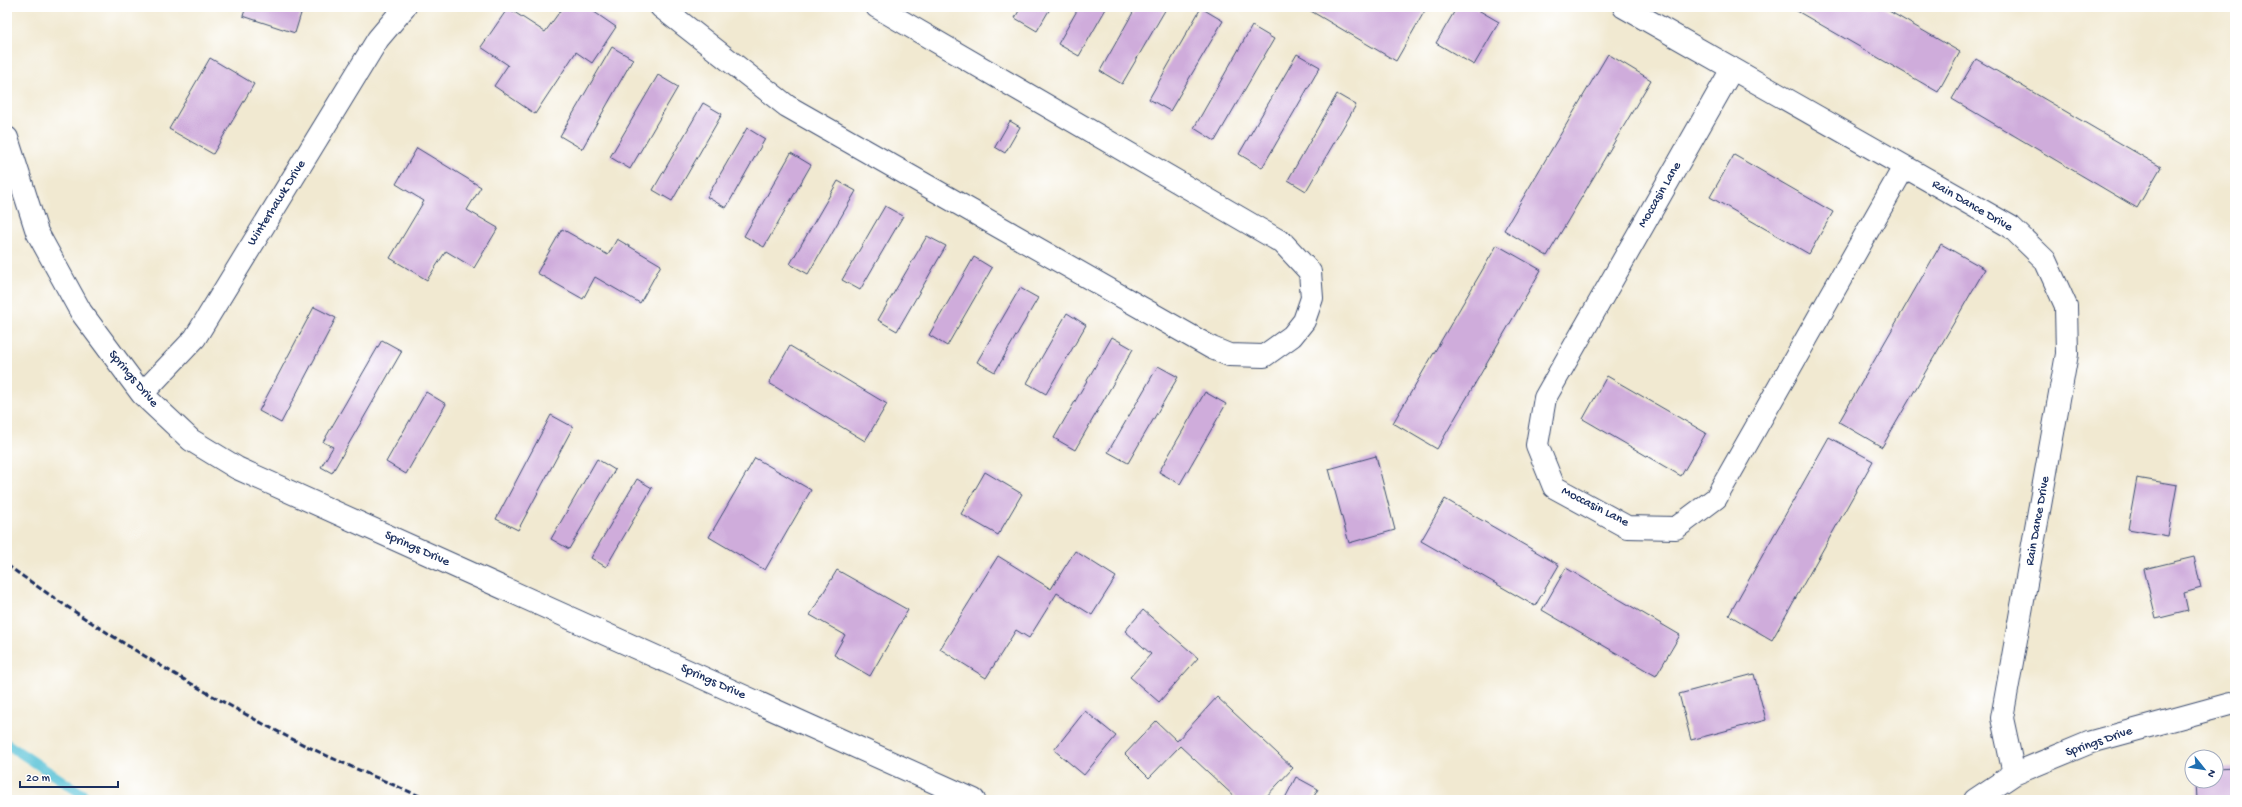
<svg xmlns="http://www.w3.org/2000/svg" width="2242" height="807" font-family="'Gochi Hand',sans-serif">
	<rect width="100%" height="100%" fill="#fff"/>
	<filter id="ink" filterUnits="userSpaceOnUse"><feTurbulence type="fractalNoise" baseFrequency=".025" numOctaves="2"/><feDisplacementMap in="SourceGraphic" scale="8" xChannelSelector="R" yChannelSelector="G"/><feConvolveMatrix kernelMatrix="1 2 1 2 8 2 1 2 1" color-interpolation-filters="sRGB"/></filter>
	<filter id="wash" filterUnits="userSpaceOnUse"><feTurbulence type="fractalNoise" baseFrequency=".012" numOctaves="4" result="noise"/><feDisplacementMap in="SourceGraphic" scale="16" xChannelSelector="R" yChannelSelector="G"/><feGaussianBlur stdDeviation="0.9" result="paint"/><feColorMatrix in="noise" values="0 0 0 0 0 0 0 0 0 0 0 0 0 0 0 0 0 1.4 0 .05"/><feComposite in="paint" operator="in"/></filter>
	<g filter="url(#wash)">
		<rect width="100%" height="100%" fill="#f1e9d1"/>
		<g fill="none" stroke-linecap="round" stroke-linejoin="round">
			<!-- stream -->
			<path stroke="#5bc3d7" stroke-width="10" d="M7 744 91 800"/>
		</g>
		<g id="blocks">
			<!-- building -->
			<path fill="#cfacdb" d="M246 7H303L295 33 243 16Z
				M563 7H587L616 27 592 63 576 52 535 114 494 86 508 65 481 47 508 8 545 32Z
				M1021 7H1051L1037 31 1015 18Z
				M1079 7H1107L1079 56 1058 44Z
				M1136 7H1167L1122 84 1100 71Z
				M1304 7H1427L1396 61Z
				M1457 7H1473L1499 22 1474 65 1436 43Z
				M1790 7H1882L1960 52 1938 92Z
				M1201 8 1223 21 1170 111 1149 99Z
				M1252 26 1274 39 1215 141 1194 128Z
				M612 47 633 59 582 149 560 136Z
				M1297 54 1320 67 1262 168 1239 154Z
				M1608 54 1651 80 1547 256 1504 230Z
				M210 58 254 84 213 154 169 129Z
				M1976 59 2161 167 2137 208 1952 99Z
				M658 75 678 87 630 169 610 157Z
				M1337 94 1356 105 1306 191 1288 180Z
				M703 103 722 114 672 201 653 190Z
				M1010 121 1020 127 1005 153 995 147Z
				M747 128 765 139 726 208 707 197Z
				M417 148 481 187 467 210 498 228 474 268 446 251 427 280 390 258 424 201 396 184Z
				M791 153 811 165 764 247 744 236Z
				M1734 155 1833 212 1809 254 1710 197Z
				M838 181 856 191 808 274 790 264Z
				M885 206 903 216 860 290 842 280Z
				M562 229 608 255 617 239 661 265 640 303 595 277 583 299 537 273Z
				M927 236 946 246 897 331 878 320Z
				M1941 244 1985 269 1882 447 1839 422Z
				M1497 245 1541 270 1437 449 1393 423Z
				M974 257 992 268 947 346 929 335Z
				M1020 288 1038 298 995 372 977 362Z
				M314 307 336 318 281 423 259 411Z
				M1067 313 1086 325 1046 394 1027 383Z
				M1112 337 1133 349 1075 450 1054 438Z
				M382 340 402 351 332 473 321 467 333 447 323 442Z
				M790 346 887 404 865 441 769 383Z
				M1158 366 1178 377 1128 463 1108 452Z
				M1607 376 1706 433 1681 476 1583 419Z
				M426 392 446 404 406 474 386 462Z
				M1205 392 1226 404 1180 484 1159 472Z
				M551 415 573 427 518 530 496 519Z
				M1829 437 1873 461 1772 640 1729 615Z
				M1376 456 1395 530 1349 543 1329 469Z
				M755 458 811 490 765 570 709 537Z
				M597 459 615 470 569 549 551 539Z
				M985 472 1022 494 998 535 961 514Z
				M2137 478 2177 485 2168 536 2128 529Z
				M637 479 652 488 606 567 591 558Z
				M1445 499 1559 565 1535 606 1421 541Z
				M1075 551 1116 577 1092 615 1057 593 1029 638 1016 630 986 678 940 649 998 556 1051 589Z
				M2194 557 2201 588 2184 593 2188 611 2156 619 2144 569Z
				M1566 568 1680 635 1656 676 1542 610Z
				M837 570 908 610 870 676 834 655 845 635 810 615Z
				M1143 610 1198 658 1159 702 1130 677 1151 654 1125 631Z
				M1754 674 1766 720 1691 740 1679 694Z
				M1217 697 1293 768 1263 800H1238L1180 746 1149 778 1125 754 1156 721 1177 741Z
				M1085 711 1116 736 1084 775 1054 750Z
				M2235 767V800H2197L2196 781H2216V768Z
				M1296 777 1318 789 1312 800H1284Z"/>
		</g>
	</g>
	<g filter="url(#ink)">
		<use href="#blocks" fill-opacity="0" stroke="#3b4b6f" stroke-width="1"/>
		<g fill="none" stroke-linecap="round" stroke-linejoin="round">
			<defs>
				<path id="street" d="M661 7 787 106 1212 348 1229 355 1264 356 1292 336 1304 321 1312 298 1310 272 1283 243 877 7
					M1624 7 2011 227 2045 260 2066 306 2067 354 2002 718 2014 774
					M1732 69 1545 398 1537 445 1554 487 1627 527 1676 528 1716 498 1904 167
					M7 138 37 232 81 312 142 394 191 440 237 468 974 800
					M142 394 195 338 378 39 405 7
					M1975 800 2014 774 2091 742 2230 704"/>
			</defs>
			<!-- street casing -->
			<use href="#street" stroke="#3b4b6f" stroke-width="24"/>
			<!-- street -->
			<use href="#street" stroke="#fff" stroke-width="22"/>
			<!-- rail -->
			<path stroke="#1b2f5e" stroke-width="3" stroke-dasharray="6 3" stroke-linecap="butt" d="M7 565C96 629 191 686 288 737 334 760 382 780 429 800"/>
		</g>
	</g>
	<g text-anchor="middle" dominant-baseline="central" stroke-width="3.5" stroke-linejoin="round" paint-order="stroke">
		<!-- street labels -->
		<g font-size="13" fill="#1b2f5e" stroke="#fff">
			<text transform="translate(1660 195) rotate(-60)">Moccasin Lane</text>
			<text transform="translate(277 203) rotate(-58)">Winterhawk Drive</text>
			<text transform="translate(1972 206) rotate(30)">Rain Dance Drive</text>
			<text transform="translate(133 379) rotate(50)">Springs Drive</text>
			<text transform="translate(1595 507) rotate(27)">Moccasin Lane</text>
			<text transform="translate(2038 521) rotate(-80)">Rain Dance Drive</text>
			<text transform="translate(417 549) rotate(24)">Springs Drive</text>
			<text transform="translate(713 682) rotate(24)">Springs Drive</text>
			<text transform="translate(2099 742) rotate(-19)">Springs Drive</text>
		</g>
	</g>
	<!-- margin -->
	<rect width="2242" height="807" fill="none" stroke="#fff" stroke-width="24"/>
	<!-- north arrow -->
	<g transform="translate(2204 769) rotate(120)"><circle r="19" fill="#ffffff" stroke="#a4acbf"/>
	<path d="M0-3L7 15L0 10L-7 15Z" fill="#1f6fb2"/>
	<text y="-6" font-size="11" font-weight="bold" text-anchor="middle" fill="#1b2f5e">N</text>
	</g>
	<!-- scale -->
	<path d="M20 781v6h98v-6" fill="none" stroke="#1b2f5e" stroke-width="2"/>
	<text x="26" y="781" font-size="12" fill="#1b2f5e" stroke="#ffffff" stroke-width="3" paint-order="stroke">20 m</text>
</svg>
